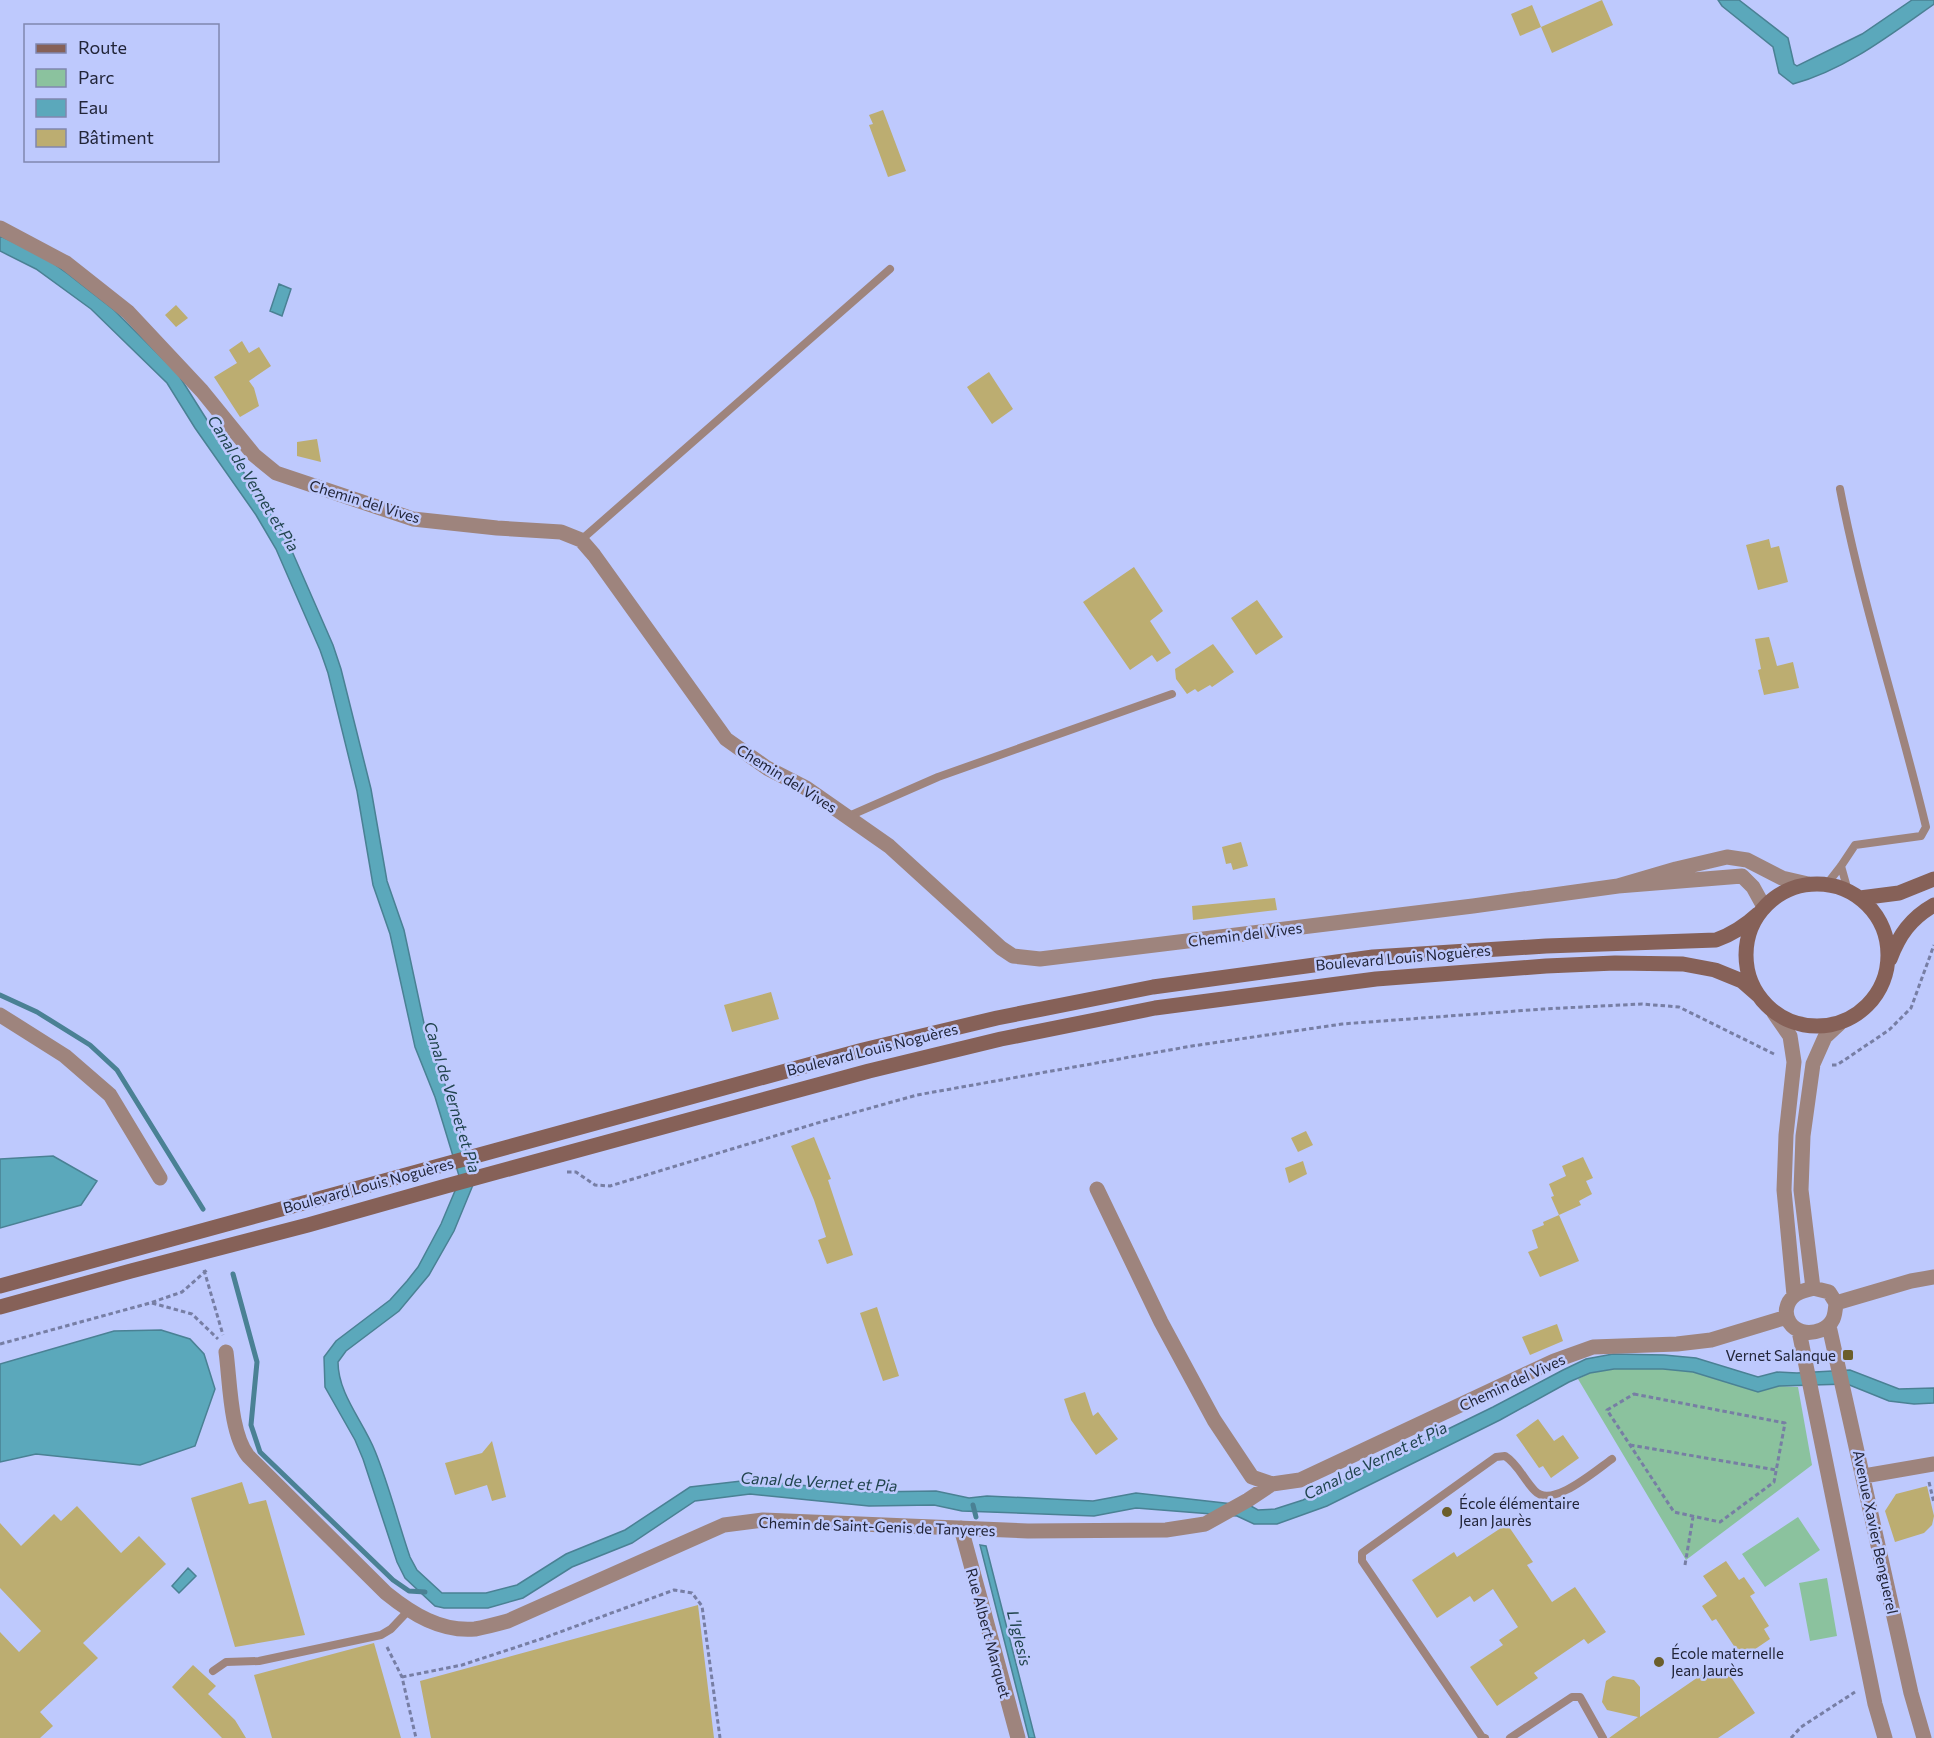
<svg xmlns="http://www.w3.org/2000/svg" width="1934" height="1738" font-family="Commissioner,sans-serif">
	<rect width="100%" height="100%" fill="#bec9fd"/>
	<!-- green -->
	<path fill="#8bc29e" d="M1614 1369H1663L1693 1372 1758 1392 1779 1386 1798 1387 1812 1465 1686 1560 1578 1379 1590 1373Z
		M1798 1517 1820 1550 1765 1587 1742 1554Z
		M1827 1578 1837 1636 1810 1641 1799 1583Z"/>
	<!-- water -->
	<path fill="#5ba8bb" stroke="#4a8194" stroke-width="1.5" d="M1718 0H1739L1788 38 1794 64 1797 66 1862 34 1912 0H1934V4C1890 35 1845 70 1793 84L1779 73 1773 47 1722 6Z
		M0 236 43 256 68 274 114 310 178 374 207 420 268 507 288 542 333 645 341 669 371 789 387 881 404 930 428 1042 448 1092 475 1180 454 1231 429 1275 399 1311 346 1351 338 1362C338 1394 363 1421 375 1451 389 1485 398 1522 410 1557L417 1570 442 1593H486L517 1585 566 1554 625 1530 690 1487 750 1480 869 1492 936 1491 969 1498 987 1496 1093 1501 1136 1493 1251 1506 1258 1510 1275 1509 1303 1500 1493 1407 1563 1370 1586 1359 1613 1354 1664 1355 1696 1358 1758 1377 1777 1372 1797 1373 1850 1370 1899 1389 1934 1388V1403L1914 1404 1889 1401 1847 1384 1779 1386 1758 1392 1693 1372 1663 1369H1614L1590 1373 1569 1382 1500 1420 1327 1506 1277 1524H1254L1237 1516 1136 1508 1094 1516 962 1511 934 1505 869 1506 750 1494 695 1501 632 1543 572 1567 523 1598 488 1608H444L435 1606 405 1578 397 1562 363 1459 355 1440 325 1387 324 1357 336 1341 390 1300 407 1281 418 1267 441 1224 460 1179 435 1097 415 1047 390 934 373 885 357 791 328 673 320 650 276 549 256 515 195 428 167 383 91 309 36 269 0 251Z
		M279 284 291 289 282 316 270 311Z
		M53 1156 97 1181 81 1205 0 1228V1159Z
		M161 1330 190 1339 204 1354 215 1389 195 1446 140 1465 36 1454 0 1462V1364L114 1331Z
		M980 1545 986 1546 1035 1738H1029L1028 1734Z
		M188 1568 196 1576 179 1593 172 1586Z"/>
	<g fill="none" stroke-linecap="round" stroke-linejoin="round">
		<!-- stream -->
		<path stroke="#4a8194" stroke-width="5" d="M0 995 37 1012 90 1045 117 1070 203 1209
			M233 1274 257 1362 251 1425 260 1452 393 1580 409 1591 425 1592
			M973 1505 976 1517"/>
	</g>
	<!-- building -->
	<path fill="#bcad71" d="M1602 0 1613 25 1552 53 1541 27Z
		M1532 5 1541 27 1520 36 1511 14Z
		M883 110 906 171 888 177 869 125 873 124 869 115Z
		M176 305 188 318 176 327 165 315Z
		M242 341 249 353 259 347 271 366 249 381 254 388 259 406 240 417 214 377 237 363 229 350Z
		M989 372 1013 409 992 424 967 387Z
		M317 439 321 462 297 456V442Z
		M1769 539 1771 548 1779 546 1788 582 1758 590 1746 545Z
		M1134 567 1163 611 1150 621 1171 653 1157 662 1152 655 1130 670 1083 602Z
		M1257 600 1283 637 1256 655 1231 618Z
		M1769 637 1777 666 1793 662 1799 688 1764 695 1758 670 1761 669 1755 639Z
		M1213 644 1234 672 1212 687 1210 685 1198 692 1195 689 1187 694 1176 679 1175 669Z
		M1241 842 1248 866 1233 870 1231 863 1226 864 1222 847Z
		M1275 898 1277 910 1193 920 1192 906Z
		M771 992 779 1019 732 1032 724 1005Z
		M1306 1131 1313 1145 1298 1152 1291 1138Z
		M814 1137 831 1179 828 1180 853 1255 827 1264 818 1240 826 1237 814 1200 791 1146Z
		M1583 1157 1593 1178 1586 1181 1592 1194 1579 1201 1581 1205 1559 1215 1551 1197 1554 1196 1549 1184 1566 1176 1562 1166Z
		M1303 1161 1307 1174 1289 1183 1285 1168Z
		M1559 1215 1579 1261 1540 1277 1528 1252 1538 1248 1532 1230 1544 1225 1543 1222Z
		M877 1307 899 1376 883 1381 860 1313Z
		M1557 1324 1563 1341 1530 1355 1522 1337Z
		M1085 1392 1093 1416 1098 1412 1118 1439 1096 1455 1071 1420 1064 1399Z
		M1538 1419 1554 1441 1563 1435 1579 1458 1551 1478 1543 1466 1539 1468 1516 1435Z
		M492 1441 506 1497 492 1501 487 1485 455 1495 445 1463 482 1453Z
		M242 1482 249 1504 266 1500 305 1635 235 1647 191 1498Z
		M1927 1486 1934 1516 1932 1525 1924 1533 1895 1542 1885 1511 1896 1494Z
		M77 1506 121 1553 139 1536 166 1564 83 1643 98 1658 40 1712 53 1726 40 1738H0V1632L19 1652 41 1631 0 1588V1523L21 1546 54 1514 61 1521Z
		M1507 1524 1533 1562 1527 1565 1552 1602 1575 1587 1606 1632 1588 1644 1584 1639 1534 1673 1538 1678 1497 1706 1470 1667 1503 1645 1499 1640 1518 1627 1493 1589 1474 1602 1470 1596 1437 1618 1412 1580 1454 1552 1457 1557Z
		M1726 1561 1739 1580 1744 1577 1755 1593 1750 1596 1769 1626 1764 1629 1770 1639 1742 1658 1716 1619 1712 1621 1702 1606 1717 1596 1703 1576Z
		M698 1605 714 1738H431L420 1681Z
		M374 1643 401 1738H272L254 1675Z
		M193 1665 216 1686 208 1694 235 1720 246 1738H222L172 1687Z
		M1725 1668 1755 1713 1718 1738H1609L1638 1717 1607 1710 1602 1702 1606 1681 1613 1676 1634 1680 1640 1687V1717L1707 1671 1711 1677Z"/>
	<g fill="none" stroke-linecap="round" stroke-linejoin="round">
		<!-- path -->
		<path stroke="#777ea4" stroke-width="3" stroke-dasharray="4.5 3" stroke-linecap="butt" d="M1832 1065H1837L1889 1030 1911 1008 1934 945
			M567 1172H576L595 1185 610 1186 824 1121 917 1095 1192 1046 1342 1024 1543 1009 1642 1004 1679 1007 1776 1055
			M204 1270 223 1335
			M152 1303 192 1314 218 1339
			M0 1344 150 1303 182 1292 207 1270
			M1634 1394 1785 1423 1774 1482 1720 1522 1674 1512 1607 1410Z
			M1630 1445 1776 1470
			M1929 1482 1934 1503
			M1685 1565 1693 1517
			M387 1647 402 1677 416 1738
			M402 1677 462 1665 541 1639 674 1590 692 1593 702 1606 720 1738
			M1791 1738 1801 1727 1855 1692"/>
		<!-- lane -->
		<path stroke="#9e847d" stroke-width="8" d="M581 540 890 269
			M849 816 938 777 1172 694
			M1841 866 1848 891
			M1827 884 1841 866 1855 845 1921 836 1926 827C1899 714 1862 603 1840 489
			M213 1671 226 1662 259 1661 381 1635 391 1629 408 1611
			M1485 1738 1482 1737 1362 1561V1553L1496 1457 1505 1456C1518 1464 1524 1480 1535 1491 1552 1509 1596 1470 1612 1459
			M1510 1738 1572 1697H1580L1603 1738"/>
		<!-- street -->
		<path stroke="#9e847d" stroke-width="15" d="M0 228 66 263 128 312 202 391 254 455 276 473 413 519 497 528 561 532 581 540 594 555 726 739 767 768 806 788 889 846 1001 948 1013 956 1040 959 1473 906 1618 886
			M1764 907 1753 887 1742 876 1618 886 1676 869 1727 857 1747 860 1782 878 1808 884
			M1774 1013 1790 1036 1794 1062 1786 1135 1784 1190 1794 1295
			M0 1015 65 1056 110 1095 160 1178
			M1097 1189 1161 1322 1214 1420 1252 1477 1272 1484 1300 1480 1554 1361 1593 1347 1677 1344 1711 1340 1787 1317
			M1813 1288 1801 1190 1803 1136 1813 1064 1825 1037 1839 1024
			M1813 1288 1829 1292 1836 1303C1835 1316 1834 1324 1821 1330 1792 1341 1775 1311 1795 1295 1800 1291 1808 1290 1813 1288Z
			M1836 1303 1911 1281 1934 1277
			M1829 1326 1911 1693 1924 1738
			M1799 1331 1875 1704 1885 1738
			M226 1352C230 1381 230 1433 248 1456L386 1593C412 1614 441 1632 475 1629 486 1627 497 1624 508 1621L724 1525 763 1520 1028 1531 1166 1530 1205 1524 1248 1500 1272 1484
			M1864 1476 1934 1464
			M961 1528 1018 1738"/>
		<!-- secondary -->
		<path stroke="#866158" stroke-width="15" d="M1746 955a71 71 0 1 1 142 0a71 71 0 1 1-142 0Z
			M1860 898 1899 893 1934 879
			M1890 959C1899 935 1911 918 1934 905
			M0 1286 863 1050 997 1018 1153 987 1373 957 1546 946 1716 940C1733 934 1745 926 1758 914
			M0 1307 131 1271 308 1225 446 1186 869 1071 1001 1039 1155 1008 1376 979 1546 966 1615 963 1683 964 1715 970 1742 981 1758 995"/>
	</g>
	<!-- markers -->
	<g fill="#6b5e2b" stroke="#bec9fd" stroke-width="2">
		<rect x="1842" y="1349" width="12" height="12" rx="3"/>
		<circle cx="1447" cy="1512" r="6"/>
		<circle cx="1659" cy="1662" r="6"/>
	</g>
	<g text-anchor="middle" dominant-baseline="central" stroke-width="5" stroke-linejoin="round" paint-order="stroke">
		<!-- street labels -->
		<g font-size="15" fill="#222539" stroke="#bec9fd">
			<text transform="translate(365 501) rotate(17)">Chemin del Vives</text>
			<text transform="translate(787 778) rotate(32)">Chemin del Vives</text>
			<text transform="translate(1245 934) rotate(-7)">Chemin del Vives</text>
			<text transform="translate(1403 957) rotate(-5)">Boulevard Louis Noguères</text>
			<text transform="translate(872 1049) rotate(-14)">Boulevard Louis Noguères</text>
			<text transform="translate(368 1185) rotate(-15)">Boulevard Louis Noguères</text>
			<text transform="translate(1512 1382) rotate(-25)">Chemin del Vives</text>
			<text transform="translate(877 1526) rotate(2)">Chemin de Saint-Genis de Tanyeres</text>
			<text transform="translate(1876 1532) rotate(78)">Avenue Xavier Benguerel</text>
			<text transform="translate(989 1633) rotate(75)">Rue Albert Marquet</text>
		</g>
		<!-- poi labels -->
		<g font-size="15" fill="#222539" stroke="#bec9fd" text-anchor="start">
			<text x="1836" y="1355" text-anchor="end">Vernet Salanque</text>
			<text x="1459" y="1503">École élémentaire<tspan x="1459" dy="17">Jean Jaurès</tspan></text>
			<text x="1671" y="1653">École maternelle<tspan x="1671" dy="17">Jean Jaurès</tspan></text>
		</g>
		<!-- water labels -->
		<g font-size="16" font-style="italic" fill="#20444d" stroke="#bec9fd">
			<text transform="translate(254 483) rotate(58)">Canal de Vernet et Pia</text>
			<text transform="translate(453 1097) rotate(73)">Canal de Vernet et Pia</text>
			<text transform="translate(1375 1460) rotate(-26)">Canal de Vernet et Pia</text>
			<text transform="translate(819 1481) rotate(3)">Canal de Vernet et Pia</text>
			<text transform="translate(1020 1638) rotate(76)">L'Iglesis</text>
		</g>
	</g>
	<!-- legend -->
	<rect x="24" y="24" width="195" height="138" fill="#bec9fd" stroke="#8087af" stroke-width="1.5"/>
	<rect x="36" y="44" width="30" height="9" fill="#866158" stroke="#8087af" stroke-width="1.5"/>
	<text x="78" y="54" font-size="18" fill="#222539">Route</text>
	<rect x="36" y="69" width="30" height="18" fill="#8bc29e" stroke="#8087af" stroke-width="1.5"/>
	<text x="78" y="84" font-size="18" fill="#222539">Parc</text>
	<rect x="36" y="99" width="30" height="18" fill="#5ba8bb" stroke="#8087af" stroke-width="1.5"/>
	<text x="78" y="114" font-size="18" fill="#222539">Eau</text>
	<rect x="36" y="129" width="30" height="18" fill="#bcad71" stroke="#8087af" stroke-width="1.5"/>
	<text x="78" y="144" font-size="18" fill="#222539">Bâtiment</text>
</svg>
